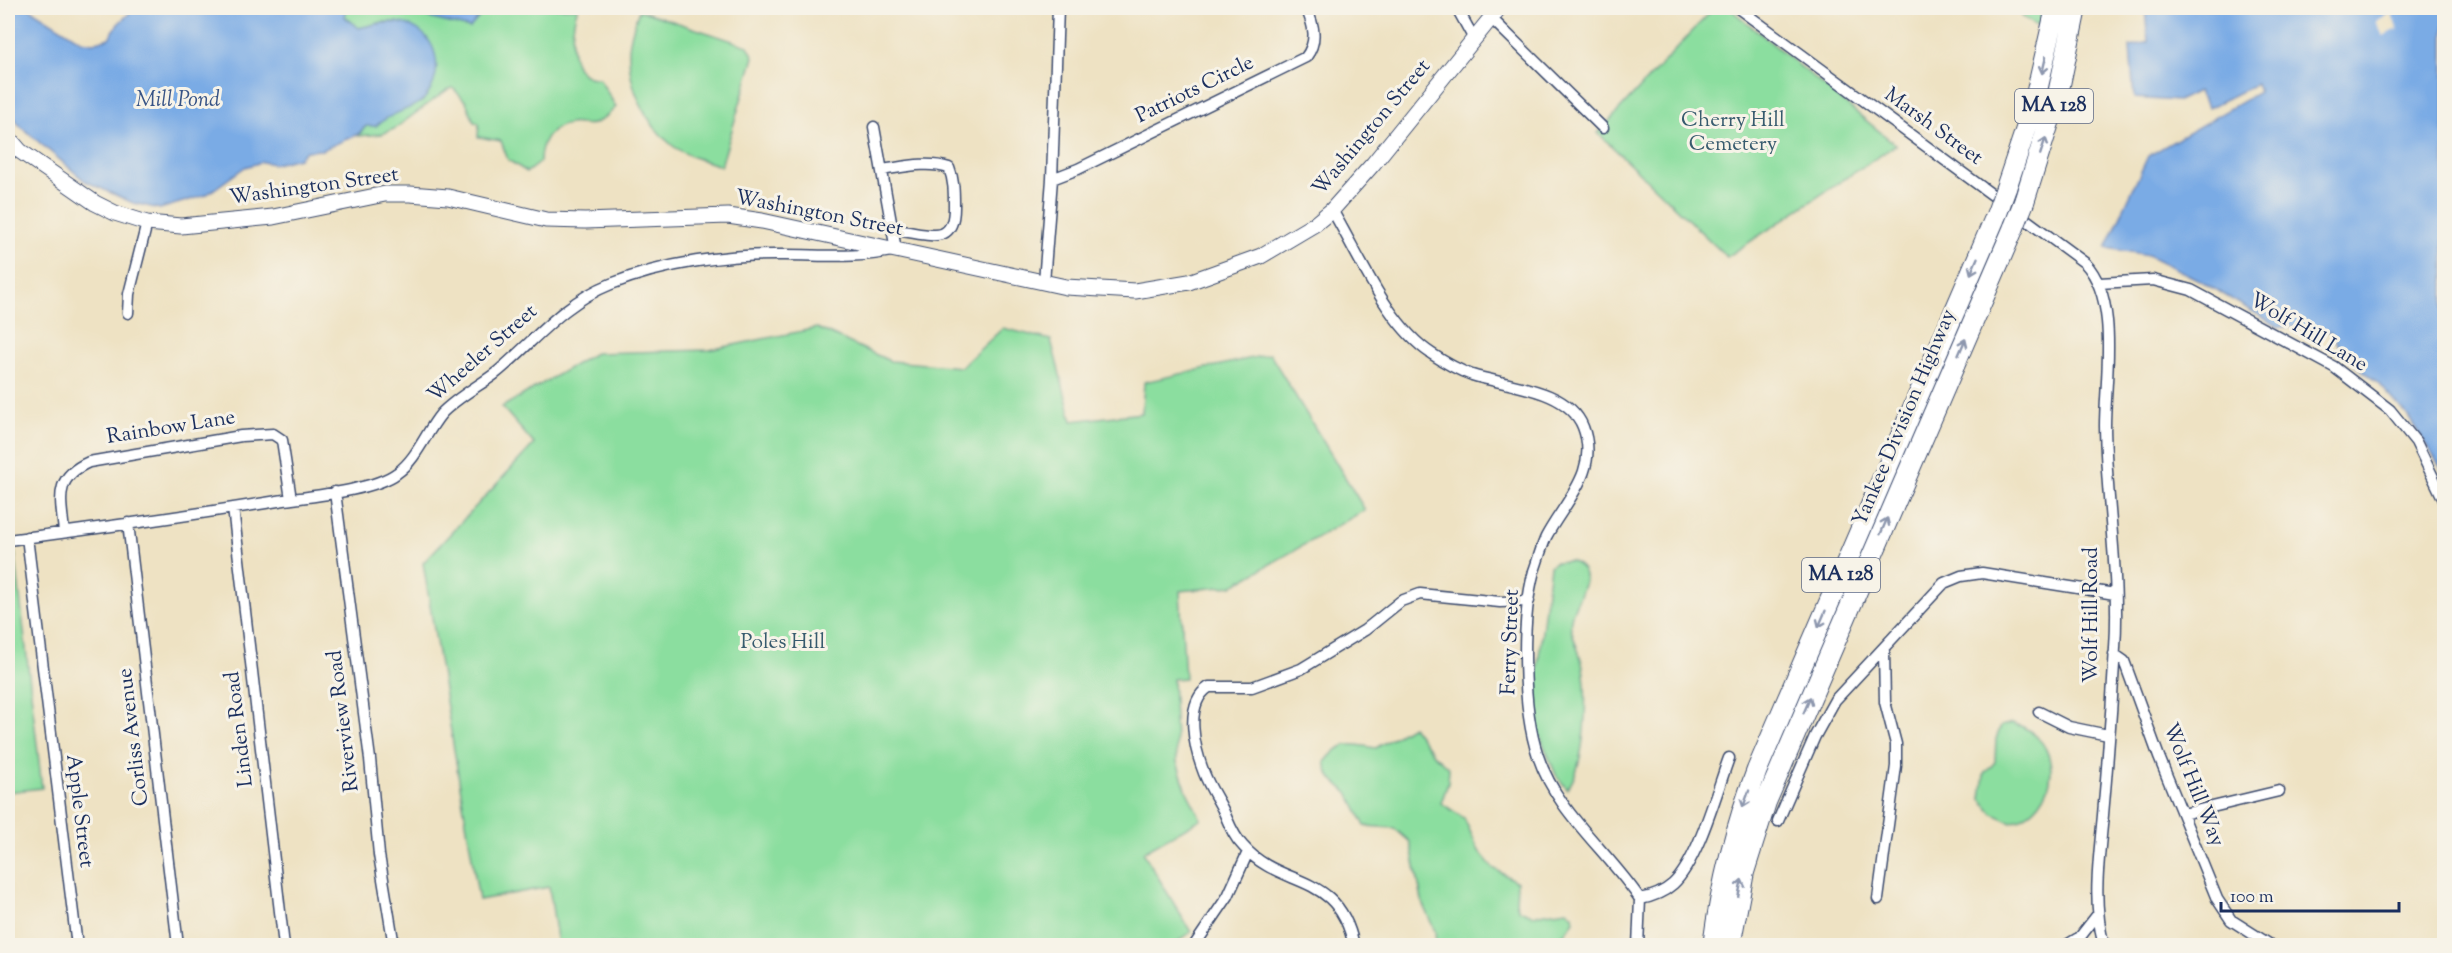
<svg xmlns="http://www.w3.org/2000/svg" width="2452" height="953" font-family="'Sorts Mill Goudy',serif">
	<rect width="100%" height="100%" fill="#f7f3e8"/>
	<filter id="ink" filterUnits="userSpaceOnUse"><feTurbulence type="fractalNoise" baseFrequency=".0167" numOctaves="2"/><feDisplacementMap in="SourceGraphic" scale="12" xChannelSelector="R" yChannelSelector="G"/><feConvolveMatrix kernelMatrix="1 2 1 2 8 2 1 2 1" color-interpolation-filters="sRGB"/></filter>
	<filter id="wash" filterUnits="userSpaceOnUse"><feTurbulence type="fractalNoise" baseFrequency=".008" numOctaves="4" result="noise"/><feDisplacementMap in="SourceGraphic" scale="24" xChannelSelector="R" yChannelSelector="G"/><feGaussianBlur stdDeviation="1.35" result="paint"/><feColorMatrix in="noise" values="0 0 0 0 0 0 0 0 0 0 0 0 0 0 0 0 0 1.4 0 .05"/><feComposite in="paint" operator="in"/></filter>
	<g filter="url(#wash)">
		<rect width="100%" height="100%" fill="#eee2c3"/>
		<!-- green -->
		<path fill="#8bde9f" stroke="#53867e" stroke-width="1.5" d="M345 8H408L433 19 469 28 479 17 482 8H578C570 27 565 80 599 78L616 107C609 114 603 120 593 124 585 126 576 122 569 124 548 127 540 144 540 162L527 172 508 160 501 141 478 137 479 123 474 122 466 102 453 88 447 90 394 129 382 134 358 136 366 126H376L386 116 423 101 398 22H382L359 28 345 16Z
			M1714 8H1729L1896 145 1727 257 1598 133Z
			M2018 8H2042L2039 25H2035L2023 17Z
			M639 10 748 46 754 57 721 166C705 161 686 156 673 146 645 124 628 86 629 51 629 38 635 23 639 10Z
			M817 328 890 361 961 367 1003 328 1051 340 1072 421 1142 413 1144 382 1270 354 1365 510 1232 586 1180 591 1185 678 1173 679 1177 762 1187 792 1201 819 1143 852 1191 932 1173 945H558L549 887 479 900 423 563 534 444 502 407 595 353 709 350Z
			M15 553 42 788 8 792V554Z
			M1570 561C1606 574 1566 605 1571 628 1574 640 1579 651 1582 663 1589 690 1586 767 1567 789L1556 775 1536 726 1537 672 1550 566 1555 562Z
			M2012 723C2067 738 2061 808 2011 822L1993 814 1981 799 1984 774 1995 762 1996 739 2001 726Z
			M1412 726 1433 754 1449 768 1448 783 1441 803 1464 818 1479 851 1493 868 1517 882 1516 903 1519 910 1532 915 1567 910 1573 915 1574 921 1556 945H1436L1435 931 1423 905 1410 842 1394 828 1365 826 1349 794 1329 776 1325 762C1343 739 1350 744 1376 748Z"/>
		<!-- water -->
		<path fill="#7aabe5" stroke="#4a6da2" stroke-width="1.5" d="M8 8H29L81 41 93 43 109 38 118 24 135 8H345V17L359 28C372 25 386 21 400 23 438 29 447 73 424 99 417 108 390 112 376 126H366L358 134 322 150 306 151 299 158 275 164 262 162 245 167 206 195 160 209 133 203 85 181 20 126 8 109Z
			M408 8H482L479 17 470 28 433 19Z
			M2145 8H2444V481L2440 466 2407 415 2380 385 2347 358 2330 332 2315 327H2279L2199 280 2148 255 2106 248 2148 156 2259 92 2256 84 2208 108 2198 91 2178 101 2134 98 2130 47 2148 42Z"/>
		<!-- pier -->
		<path fill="#eee2c3" d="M2391 13 2398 29 2383 36 2376 21Z"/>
	</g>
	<g filter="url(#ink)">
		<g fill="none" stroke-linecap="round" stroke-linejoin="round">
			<defs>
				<path id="minor" d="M1457 8 1474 39
					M1738 8 2085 263C2120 300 2105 378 2105 426 2106 500 2120 574 2115 648 2112 703 2108 759 2103 815 2099 860 2092 901 2104 946
					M1491 18 1603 128
					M882 170C904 167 927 161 949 168 954 180 954 192 954 205 955 250 925 232 893 230
					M1052 179 1078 169 1306 57C1318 41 1314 25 1306 8
					M1332 210C1359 255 1387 325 1432 354 1444 362 1458 370 1472 375 1506 386 1568 388 1583 427 1600 471 1565 501 1546 537 1541 548 1538 560 1534 571 1521 619 1522 709 1538 756 1557 813 1607 850 1640 899L1638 946
					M1044 282 1052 179 1058 8
					M2099 283 2153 280 2191 290 2334 367 2390 410 2416 442 2444 500
					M128 313 129 294 147 223
					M335 492 370 759 379 855 394 946
					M233 508 284 946
					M128 523 178 946
					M64 532C61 499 53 478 89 462L241 436 273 434 282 440 291 499
					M27 537 77 946
					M8 540C100 528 192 515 284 500 313 496 375 490 397 473 417 459 426 432 441 414 456 398 479 386 496 373 536 340 561 304 611 284 664 263 727 254 784 255 825 255 855 259 896 250L874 127
					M2114 654 2124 661 2127 669 2159 757 2217 899 2231 920 2272 946
					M2039 712 2069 727 2108 735
					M2183 814 2279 791
					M1778 821 1815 736 1835 700 1944 583 1961 576 1982 573 2115 594
					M1640 899C1652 897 1664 892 1673 884 1698 861 1717 790 1729 758
					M1878 899 1896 766V744L1885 702 1884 651
					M1194 946 1228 896 1248 852
					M1354 946C1338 869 1281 890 1243 846 1233 836 1229 823 1223 810 1217 798 1209 786 1204 773 1195 750 1183 704 1209 687H1252L1301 669 1365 630 1401 601 1420 594 1500 602 1529 601
					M2065 946 2080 937 2098 914"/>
				<path id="secondary" d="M8 137 20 151 95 203 115 213 147 223 181 226 273 217 385 194H410L448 197 546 220 585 221 728 216 762 221 1066 287 1135 291 1189 282 1261 256 1315 224 1332 210 1373 164 1499 8"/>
				<path id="motorway" d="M2006 188 2033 108 2056 8
					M2024 202 2058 94 2076 8
					M1713 946C1721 885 1735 827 1757 770L1997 213
					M1730 946 1744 872 1766 802 2014 227"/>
			</defs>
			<!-- minor casing -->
			<use href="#minor" stroke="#3b4a6d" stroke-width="13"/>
			<!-- secondary casing -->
			<use href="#secondary" stroke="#3b4a6d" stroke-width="17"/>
			<!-- motorway casing -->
			<use href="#motorway" stroke="#3b4a6d" stroke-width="22"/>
			<!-- minor -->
			<use href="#minor" stroke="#fff" stroke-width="10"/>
			<!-- secondary -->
			<use href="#secondary" stroke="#fff" stroke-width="15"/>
			<!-- motorway -->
			<use href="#motorway" stroke="#fff" stroke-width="20"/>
			<defs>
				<path id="motorway-bridge" d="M1997 213 2006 188
					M2014 227 2024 202"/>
			</defs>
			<!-- motorway-bridge casing -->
			<use href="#motorway-bridge" stroke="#3b4a6d" stroke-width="22" stroke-linecap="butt"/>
			<!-- motorway-bridge -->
			<use href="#motorway-bridge" stroke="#fff" stroke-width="20"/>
		</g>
		<!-- one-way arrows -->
		<defs><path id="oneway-shaft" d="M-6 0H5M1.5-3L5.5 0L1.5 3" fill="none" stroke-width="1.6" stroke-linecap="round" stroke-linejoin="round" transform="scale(1.5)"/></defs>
		<g stroke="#8d97ae">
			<use href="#oneway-shaft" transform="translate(2044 65) rotate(103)"/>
			<use href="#oneway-shaft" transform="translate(2043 146) rotate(-72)"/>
			<use href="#oneway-shaft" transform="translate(1974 266) rotate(113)"/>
			<use href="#oneway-shaft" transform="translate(1962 347) rotate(-67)"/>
			<use href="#oneway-shaft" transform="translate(1884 526) rotate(-67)"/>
			<use href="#oneway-shaft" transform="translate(1822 619) rotate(113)"/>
			<use href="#oneway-shaft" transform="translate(1807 705) rotate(-67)"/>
			<use href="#oneway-shaft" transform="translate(1746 799) rotate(110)"/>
			<use href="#oneway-shaft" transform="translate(1740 888) rotate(-78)"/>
		</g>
	</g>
	<g text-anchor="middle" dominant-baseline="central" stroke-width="6" stroke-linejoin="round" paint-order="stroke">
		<!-- shield labels -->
		<g fill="#f7f3e8" stroke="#5d6a87" stroke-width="1.5">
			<rect x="2015" y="89" width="78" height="34" rx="4.5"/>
			<rect x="1802" y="558" width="78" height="34" rx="4.5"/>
		</g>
		<g font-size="20" font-weight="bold" fill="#1b2f5e">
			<text x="2054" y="106">MA 128</text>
			<text x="1841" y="575">MA 128</text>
		</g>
		<!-- street labels -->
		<g font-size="21" fill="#1b2f5e" stroke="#f7f3e8">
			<text transform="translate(1195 90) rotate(-26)">Patriots Circle</text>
			<text transform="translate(1933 127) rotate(36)">Marsh Street</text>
			<text transform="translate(1372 128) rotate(-50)">Washington Street</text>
			<text transform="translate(314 187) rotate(-8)">Washington Street</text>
			<text transform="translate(819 214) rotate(11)">Washington Street</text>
			<text transform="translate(2308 333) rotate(31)">Wolf Hill Lane</text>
			<text transform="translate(483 354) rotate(-41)">Wheeler Street</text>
			<text transform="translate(1905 418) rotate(-67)">Yankee Division Highway</text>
			<text transform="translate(171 428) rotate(-9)">Rainbow Lane</text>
			<text transform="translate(2092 615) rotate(-90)">Wolf Hill Road</text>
			<text transform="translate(1511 642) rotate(-88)">Ferry Street</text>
			<text transform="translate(344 721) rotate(-97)">Riverview Road</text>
			<text transform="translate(240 729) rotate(-97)">Linden Road</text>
			<text transform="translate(134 737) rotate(-97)">Corliss Avenue</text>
			<text transform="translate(2193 785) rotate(68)">Wolf Hill Way</text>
			<text transform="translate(79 811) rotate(83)">Apple Street</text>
		</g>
		<!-- park labels -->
		<g font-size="21" fill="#375b6e" stroke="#f7f3e8">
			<text x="1733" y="121">Cherry Hill<tspan x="1733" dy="24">Cemetery</tspan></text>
			<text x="783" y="643">Poles Hill</text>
		</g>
		<!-- water labels -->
		<g font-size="22" font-style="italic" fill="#385486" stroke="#f7f3e8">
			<text x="178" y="101">Mill Pond</text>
		</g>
	</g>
	<!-- margin -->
	<rect width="2452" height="953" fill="none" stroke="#f7f3e8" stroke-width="30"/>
	<!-- scale -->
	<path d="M2221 902v9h178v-9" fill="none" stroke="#1b2f5e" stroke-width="3"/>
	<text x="2230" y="902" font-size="18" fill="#1b2f5e" stroke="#f7f3e8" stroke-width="4.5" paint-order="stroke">100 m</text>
</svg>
